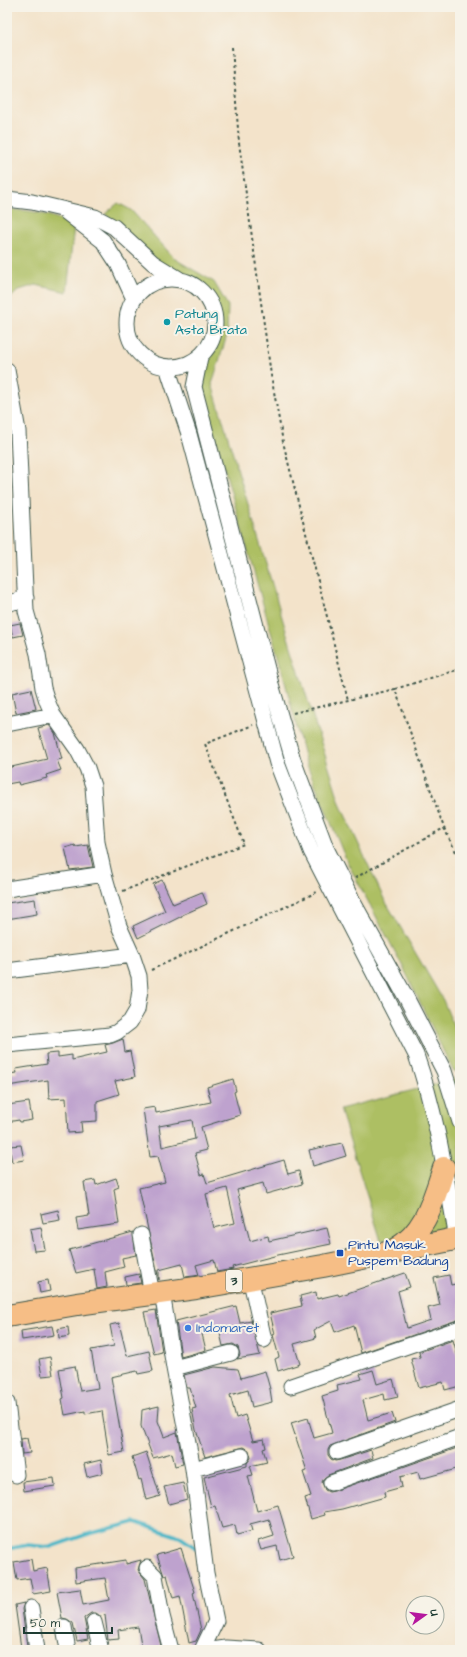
<svg xmlns="http://www.w3.org/2000/svg" width="467" height="1657" font-family="'Architects Daughter',sans-serif">
	<rect width="100%" height="100%" fill="#f7f3e8"/>
	<filter id="ink" filterUnits="userSpaceOnUse"><feTurbulence type="fractalNoise" baseFrequency=".025" numOctaves="2"/><feDisplacementMap in="SourceGraphic" scale="8" xChannelSelector="R" yChannelSelector="G"/><feConvolveMatrix kernelMatrix="1 2 1 2 8 2 1 2 1" color-interpolation-filters="sRGB"/></filter>
	<filter id="wash" filterUnits="userSpaceOnUse"><feTurbulence type="fractalNoise" baseFrequency=".012" numOctaves="4" result="noise"/><feDisplacementMap in="SourceGraphic" scale="16" xChannelSelector="R" yChannelSelector="G"/><feGaussianBlur stdDeviation="0.9" result="paint"/><feColorMatrix in="noise" values="0 0 0 0 0 0 0 0 0 0 0 0 0 0 0 0 0 1.4 0 .05"/><feComposite in="paint" operator="in"/></filter>
	<g filter="url(#wash)">
		<rect width="100%" height="100%" fill="#f3e3ca"/>
		<!-- green -->
		<path fill="#adbf63" stroke="#667e4c" d="M118 203 131 210 175 259 214 282 228 306 227 335 212 384 287 634 341 806 384 899 443 1000 456 1032 460 1037V1072L453 1071 402 965 347 862 305 760 283 674 201 387 203 359 211 348 217 334V319L214 304 203 289 159 262 105 214Z
			M7 210C31 209 53 215 74 226L67 292 36 285 19 290 7 301Z
			M460 1078V1225L381 1241 340 1109Z"/>
		<g fill="none" stroke-linecap="round" stroke-linejoin="round">
			<!-- stream -->
			<path stroke="#4cb7c8" stroke-width="3.5" d="M7 1549 28 1545 50 1547 85 1535 135 1522 180 1537 199 1550"/>
		</g>
		<g id="blocks">
			<!-- building -->
			<path fill="#bea2ce" fill-rule="evenodd" d="M20 623 23 635 13 637 10 625Z
				M31 689 36 709 16 713 12 693Z
				M49 725 55 733 60 752 62 759 57 760 61 770 46 775 47 778 19 785 18 782 7 784V768L47 759 38 728Z
				M75 845 76 847 88 845 93 867 70 870 65 848Z
				M162 880 173 904 202 892 207 904 182 915V916L138 938 133 926 165 911 153 884Z
				M35 899 37 914 7 919V903Z
				M123 1039 125 1052 130 1051 135 1077 115 1081 119 1094 97 1101V1121L81 1122 82 1132 68 1133 66 1098 49 1099 48 1080 7 1086V1074L17 1073 16 1069 47 1064 46 1054 58 1053V1057L72 1055V1060L107 1052 105 1045 113 1043Z
				M233 1079 236 1091 234 1092 240 1115 201 1127 207 1150 195 1153 201 1175 204 1174 207 1183 284 1160 288 1174 299 1171 302 1184 266 1194 263 1183 237 1190 250 1241 268 1236 269 1241 327 1228 331 1244 278 1255 232 1267 233 1269 217 1272 214 1260 196 1265 199 1275 194 1276 185 1277 182 1264 159 1270V1280L139 1188 165 1182 158 1156 150 1157 143 1109 155 1107 156 1113 211 1102 207 1087ZM192 1120 195 1139 162 1147 159 1126ZM227 1188 235 1223 214 1228 206 1194Z
				M29 1102 32 1120 20 1122 19 1120 7 1122V1105Z
				M342 1143 346 1156 313 1166 309 1150Z
				M21 1145 24 1160 12 1162 9 1146Z
				M116 1178 119 1187 114 1189 119 1224 78 1230 76 1218 89 1216 84 1182 95 1180 96 1185Z
				M58 1210 60 1220 43 1223 41 1214Z
				M41 1227 45 1250 34 1251 30 1229Z
				M133 1232 136 1255 122 1258 124 1267 105 1272 107 1287 97 1289 94 1269 76 1273 69 1250Z
				M405 1273 410 1287 398 1291 407 1328 431 1320 428 1308 440 1305 434 1278 449 1275 451 1285 460 1283V1319L361 1353 354 1325 335 1332 331 1321 314 1330 316 1338 294 1344 300 1364 278 1371 275 1359 279 1357 273 1335 275 1334 270 1313 302 1306 300 1296 316 1292 317 1299 338 1294 339 1296Z
				M139 1274 141 1283 126 1285 125 1277Z
				M48 1280 50 1291 40 1293 38 1282Z
				M236 1306 240 1323 251 1321 260 1355 237 1359 240 1355 238 1347 233 1344 223 1346 219 1329 202 1334 206 1350 181 1357 176 1321Z
				M156 1310 162 1352 154 1354 144 1312Z
				M119 1323 127 1356 149 1351 153 1371 138 1374 137 1371 111 1377 124 1452 109 1455 102 1411 85 1414V1411L65 1415 62 1399 64 1398 59 1369 75 1366 80 1391 98 1388 91 1350 114 1346 110 1325Z
				M52 1326 54 1335 22 1340 21 1331Z
				M68 1327 69 1336 59 1338 58 1329Z
				M453 1340 460 1364V1386L445 1390 443 1382 419 1388 411 1359 420 1357 419 1352Z
				M50 1357 53 1375 42 1376 39 1359Z
				M215 1367 238 1369 241 1378 265 1371 270 1389 272 1402 252 1407 248 1390 230 1395 236 1418 245 1415 253 1441 264 1439 266 1448 263 1449 267 1462 250 1466 253 1475 248 1476 257 1511 278 1505 293 1556 280 1560 277 1546 261 1550 258 1541 274 1536 269 1519 250 1524 252 1531 237 1535 235 1525 222 1528 215 1506 211 1507 204 1477 247 1466V1463L251 1458 249 1450 244 1447 205 1457 196 1430 192 1409 196 1408 190 1388H187L184 1375Z
				M373 1370 377 1384 393 1379 398 1397 385 1400 384 1394 363 1400 368 1420 392 1413 395 1422 330 1446 328 1450V1455L331 1459 335 1461 340 1460 371 1450 373 1458 328 1475 324 1478 322 1482 325 1490 329 1492 334 1491 460 1447V1468L420 1479 418 1472 400 1477 402 1487 384 1492 385 1497 342 1509 324 1512 325 1515 311 1519 305 1498 311 1496 303 1472 307 1471 291 1423 308 1418 314 1438 332 1433 322 1396 338 1391 337 1385 362 1379 360 1374Z
				M159 1406 158 1421 164 1437 177 1432 183 1464 175 1466 172 1453 153 1458 141 1426 142 1410Z
				M27 1438 30 1453 22 1454 21 1439Z
				M146 1452 160 1496 146 1500 141 1479 139 1480 132 1457Z
				M101 1460 103 1473 87 1477 84 1464Z
				M54 1478 55 1486 24 1491 23 1482Z
				M183 1483 187 1499 169 1504 164 1487Z
				M181 1548 195 1592 193 1593 201 1630 196 1641 189 1643 180 1596 173 1598 167 1575 164 1576 157 1555Z
				M31 1559 33 1571 47 1568 51 1591 33 1594 30 1578 17 1580 14 1562Z
				M126 1560V1564L141 1560 138 1570 145 1579 162 1650H142L138 1627 118 1630 119 1639 108 1640 105 1615 100 1616 96 1613H91L84 1618 88 1639 77 1641 73 1623 67 1619 62 1618 57 1592 80 1589 83 1605 109 1600 105 1578 76 1582 75 1568Z
				M24 1603 22 1609 27 1646 21 1648 15 1605Z"/>
		</g>
	</g>
	<g filter="url(#ink)">
		<use href="#blocks" fill-opacity="0" stroke="#3f564a" stroke-width="1"/>
		<g fill="none" stroke-linecap="round" stroke-linejoin="round">
			<defs>
				<path id="minor" d="M7 199 32 202 95 217 114 227 153 263 179 279
					M66 212 103 241 118 264 134 299
					M127 323a44 44 0 1 1 88 0a44 44 0 1 1-88 0Z
					M200 357 194 387 271 684 293 760 326 848 353 902 407 999 444 1071 460 1122
					M167 367 189 434 277 763 311 851 416 1055C437 1115 446 1177 457 1239
					M7 370 18 431 26 611 38 654 43 688 47 701 53 715 77 749 87 768 93 786 97 842 104 874 119 926 132 955 139 976 140 990 137 1010 130 1022 117 1032 110 1035 7 1045
					M7 604 26 598
					M7 724 53 715
					M7 889 104 874
					M7 971 132 955
					M141 1235 152 1294
					M250 1277 264 1340
					M162 1292 174 1368 193 1469 206 1573 216 1621 202 1650
					M174 1368 231 1353
					M291 1386 460 1328
					M7 1403 16 1475
					M337 1452 460 1409
					M193 1469 242 1456
					M331 1483 460 1437
					M147 1568 155 1576 162 1616 171 1650
					M31 1608 37 1650
					M94 1622 101 1650
					M64 1627 68 1650
					M212 1650 226 1648 259 1650"/>
				<path id="highway" d="M396 1249C426 1232 433 1200 444 1168
					M7 1316 77 1304 196 1288 323 1266 460 1238"/>
			</defs>
			<!-- minor casing -->
			<use href="#minor" stroke="#3f564a" stroke-width="17"/>
			<!-- highway casing -->
			<use href="#highway" stroke="#3f564a" stroke-width="24"/>
			<!-- path -->
			<path stroke="#3f564a" stroke-width="2" stroke-dasharray="3 3" stroke-linecap="butt" d="M232 47 239 143 271 375 283 442 348 700
				M395 689 460 669
				M293 713 395 689 444 828 460 860
				M355 878 444 828
				M123 891 244 844 205 744 253 725
				M151 970 317 892"/>
			<!-- minor -->
			<use href="#minor" stroke="#fff" stroke-width="15"/>
			<!-- highway -->
			<use href="#highway" stroke="#f6be86" stroke-width="22"/>
		</g>
	</g>
	<!-- markers -->
	<circle fill="#0f9aa8" stroke="#f7f3e8" stroke-width="1.5" cx="167" cy="322" r="4"/>
	<rect fill="#1a4fb4" stroke="#f7f3e8" stroke-width="1.5" x="336" y="1249" width="8" height="8" rx="2"/>
	<circle fill="#3f7fe0" stroke="#f7f3e8" stroke-width="1.5" cx="188" cy="1328" r="4"/>
	<g text-anchor="middle" dominant-baseline="central" stroke-width="4" stroke-linejoin="round" paint-order="stroke">
		<!-- shield labels -->
		<rect fill="#f7f3e8" stroke="#60746a" stroke-width="1" x="226" y="1270" width="16" height="22" rx="3"/>
		<g font-size="13" font-weight="bold" fill="#1f3d34">
			<text x="234" y="1281">3</text>
		</g>
		<!-- culture labels -->
		<g font-size="14" fill="#0d838f" stroke="#f7f3e8" text-anchor="start">
			<text x="175" y="314">Patung<tspan x="175" dy="16">Asta Brata</tspan></text>
		</g>
		<!-- transit labels -->
		<g font-size="14" fill="#164399" stroke="#f7f3e8" text-anchor="start">
			<text x="348" y="1245">Pintu Masuk<tspan x="348" dy="16">Puspem Badung</tspan></text>
		</g>
		<!-- shop labels -->
		<g font-size="14" fill="#366cbe" stroke="#f7f3e8" text-anchor="start">
			<text x="196" y="1328">Indomaret</text>
		</g>
	</g>
	<!-- margin -->
	<rect width="467" height="1657" fill="none" stroke="#f7f3e8" stroke-width="24"/>
	<!-- north arrow -->
	<g transform="translate(425 1615) rotate(76)"><circle r="19" fill="#f7f3e8" stroke="#a1aaa0"/>
	<path d="M0-3L7 15L0 10L-7 15Z" fill="#b5179e"/>
	<text y="-6" font-size="11" font-weight="bold" text-anchor="middle" fill="#1f3d34">U</text>
	</g>
	<!-- scale -->
	<path d="M24 1627v6h88v-6" fill="none" stroke="#1f3d34" stroke-width="2"/>
	<text x="30" y="1627" font-size="12" fill="#1f3d34" stroke="#f7f3e8" stroke-width="3" paint-order="stroke">50 m</text>
</svg>
